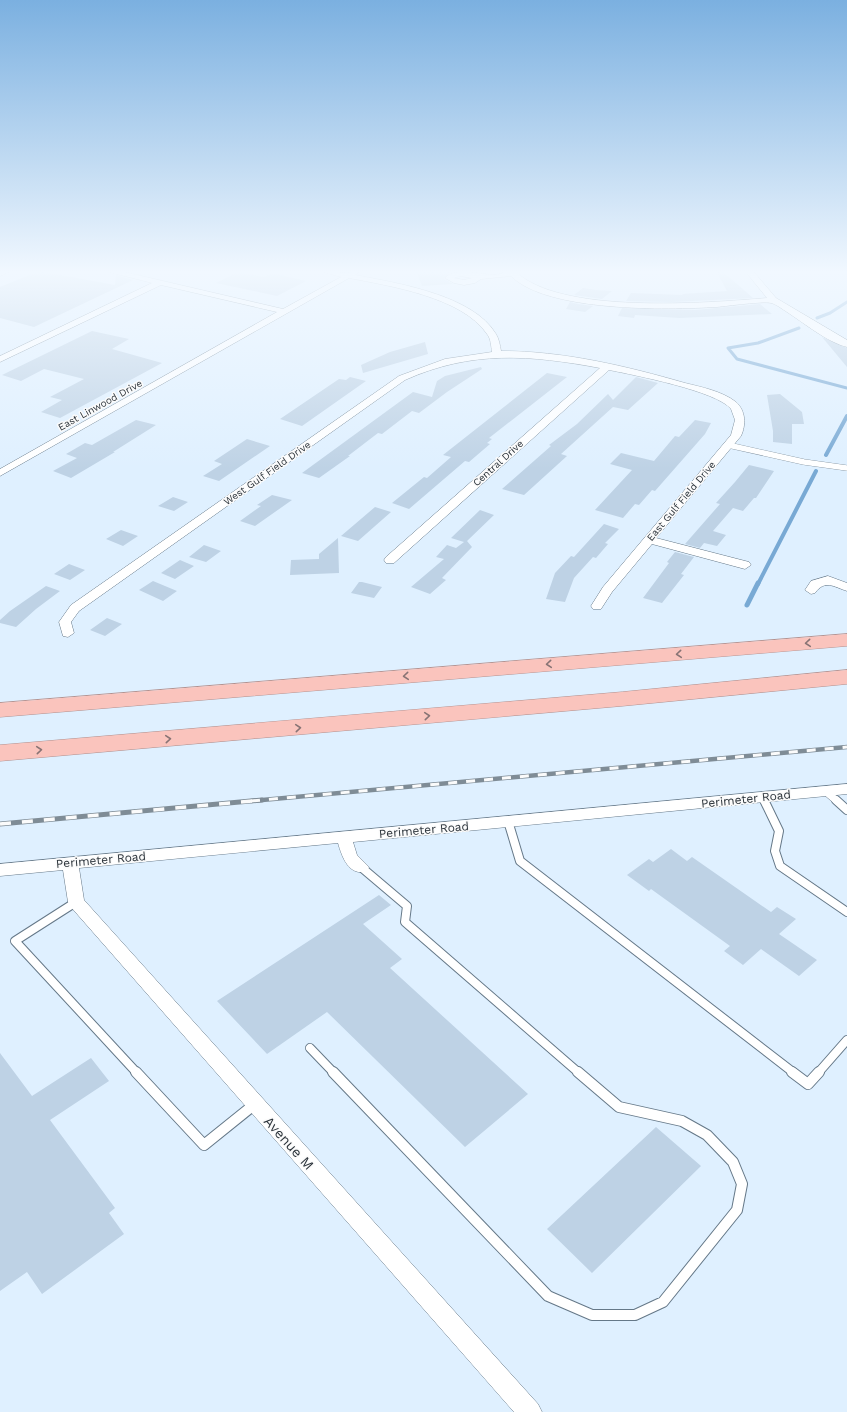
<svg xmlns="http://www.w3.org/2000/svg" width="847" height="1412" font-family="'Work Sans',sans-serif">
	<rect width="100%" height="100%" fill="#dff0ff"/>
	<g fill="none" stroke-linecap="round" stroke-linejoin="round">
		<!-- stream-far2 -->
		<path stroke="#78a9d4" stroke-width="3" d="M817 318 830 313 847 302
			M799 328 758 343 728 348 737 359 847 388"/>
		<!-- stream-far1 -->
		<path stroke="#78a9d4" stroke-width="4" d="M826 455 847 416
			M758 584 816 471"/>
		<!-- stream -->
		<path stroke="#78a9d4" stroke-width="5" d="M747 605 758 583"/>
	</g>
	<!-- building -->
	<path fill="#bed2e5" d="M39 271 115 285 116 275 133 280 34 327 0 318V287Z
		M416 271H452L444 279 453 284 422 286Z
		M716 271H722L753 298 672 302 626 301 631 293 683 295 682 294 727 291Z
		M238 272 264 277 272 273 306 281 277 296 216 283Z
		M583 288 596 290 612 291 602 299 574 295Z
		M570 302 578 304 593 306 585 312 566 309Z
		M760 304 772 314 679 318 635 315 634 318 618 316 622 308 695 310Z
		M92 331 129 339 112 349 162 363 60 418 41 412 62 400 50 397 84 379 44 369 21 381 2 375Z
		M822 337 847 348V367Z
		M425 342 428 354 363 373 361 365 390 352Z
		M481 367 482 369 447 392 419 413 412 411 382 434 378 433 348 456H350L319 478 302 473 413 392 432 397 437 381 445 376Z
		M547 373 567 377 489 438 492 439 487 443 490 444 469 462 465 461 409 509 392 503 424 477 427 478 451 457 443 455Z
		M350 377 366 381 302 426 280 419 339 379 346 380Z
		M636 377 658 383 628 410 613 407 561 454 567 456 524 495 502 489 551 446 549 445 577 424 608 394 613 400Z
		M780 394 802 412 804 424H792V444L773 442V431L767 395Z
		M136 420 156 425 113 452H115L71 478 53 471 77 458 66 454 85 443 92 445Z
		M695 420 711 423 705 434 655 491 652 490 639 505 635 504 623 518 595 510 632 470 610 464 621 453 654 461 675 436 679 437Z
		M247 439 270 446 219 481 203 476 222 464 214 461Z
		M749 465 774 471 756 498H754L743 511 733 508 713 531 726 535 717 546 704 543 700 548 685 544 720 504 716 503 735 482Z
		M272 495 292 500 255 526 240 521 261 506 257 505Z
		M173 497 188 502 174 511 158 506Z
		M375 507 391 512 358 541 341 536Z
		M480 510 494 515 467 541 472 547 442 578 446 580 430 594 411 587 444 559 436 557 447 545 456 548 464 542 451 538Z
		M604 524 619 529 605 543 608 544 596 558 593 557 574 578 565 602 546 599 555 573 571 556 574 557Z
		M121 530 138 536 123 546 106 539Z
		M338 538 339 573 290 575 291 560 319 559V554Z
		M204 545 221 551 206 562 189 557Z
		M675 552 694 557 681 574 684 575 662 603 643 598 669 563 667 562Z
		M180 560 194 566 175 579 161 573Z
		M69 564 85 570 70 580 54 574Z
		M153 581 177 591 163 601 139 590Z
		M359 582H362L382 587 374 598 351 593Z
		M46 586 60 591 36 609 16 627 0 623V620L10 611Z
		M107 618 122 624 105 636 90 630Z
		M671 849 687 861 692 857 771 912 777 907 796 919 779 934 817 960 799 976 761 949 743 965 724 951 730 946 651 889 649 891 627 875 649 859 653 862Z
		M379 895 391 905 363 924 402 959 390 968 528 1094 465 1147 327 1012 267 1054 217 1001Z
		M0 1053 32 1096 91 1058 109 1081 50 1120 115 1208 109 1213 124 1234 42 1294 27 1272 0 1291Z
		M656 1127 701 1166 592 1273 547 1229Z"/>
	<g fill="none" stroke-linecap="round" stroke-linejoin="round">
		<defs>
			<path id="lane-far3" d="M728 445 804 462 847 468"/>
			<path id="lane-far2" d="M825 791 837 801
				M762 797 764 801"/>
			<path id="lane-far1" d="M764 800 779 831 775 851 780 866 847 912
				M836 800 847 810
				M508 821 520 861 794 1073
				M361 867 407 906 405 922 579 1073
				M76 902 15 941 137 1073
				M310 1048 334 1073
				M818 1073 847 1040"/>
			<path id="lane" d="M136 1072 204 1145 255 1104
				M333 1072 548 1296 592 1315H635L663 1302 737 1210 742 1184 733 1162 707 1135 682 1121 619 1107 578 1072
				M792 1072 808 1084 819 1072"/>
			<path id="street" d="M0 271H11L0 276Z
				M105 271H120L283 309 341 277 320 271 347 273 360 271 355 275C397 283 473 295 496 334 499 339 500 345 501 351 563 351 626 366 685 383 701 387 722 391 736 402 746 411 746 425 741 436L656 538 749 562 751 565 745 569 652 544 612 592 601 609H593L591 606 603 587 731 435 735 420 731 409C717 391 634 375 609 370L394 563H386L384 560 386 557 600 368C530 355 472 350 405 380L79 611 71 622 74 633 68 637 63 636 59 622 71 605 399 376 445 359 492 352C491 346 491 339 487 334 462 297 390 286 349 278L0 476V469L277 312 161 285 0 362V356L152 283Z
				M506 271H515C559 315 707 303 767 298L745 271H753L776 298 847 340V347C827 342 804 323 787 312 782 309 776 304 771 303 763 301 728 306 717 307 667 310 547 312 511 276L481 279 475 283 464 285 454 283 445 278C458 263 495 282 506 271ZM460 276 472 278 464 280 454 278Z
				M828 576 847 583V591C834 587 825 579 815 593L811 594 805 590 811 581Z
				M847 784V794L353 842 357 855 369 867 367 871C349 877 342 857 338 843L79 868 84 900 538 1404 542 1412H514L70 906 68 902 63 870 0 876V864Z"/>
			<path id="highway" d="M847 634V646L0 717V703Z
				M847 670V684L622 706 0 761V745L622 692Z"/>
		</defs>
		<!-- lane-far3 casing -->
		<use href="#lane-far3" stroke="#657888" stroke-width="6"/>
		<!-- lane-far2 casing -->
		<use href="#lane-far2" stroke="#657888" stroke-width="8"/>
		<!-- lane-far1 casing -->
		<use href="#lane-far1" stroke="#657888" stroke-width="10"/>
		<!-- lane casing -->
		<use href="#lane" stroke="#657888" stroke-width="12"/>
		<!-- street casing -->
		<use href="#street" stroke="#657888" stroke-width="1"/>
		<!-- highway casing -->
		<use href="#highway" stroke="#b2918f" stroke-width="1"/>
		<!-- lane-far3 -->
		<use href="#lane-far3" stroke="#fff" stroke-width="5.5"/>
		<!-- lane-far2 -->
		<use href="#lane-far2" stroke="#fff" stroke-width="7"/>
		<!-- lane-far1 -->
		<use href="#lane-far1" stroke="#fff" stroke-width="8"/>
		<!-- lane -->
		<use href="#lane" stroke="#fff" stroke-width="10"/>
		<!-- street -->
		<use href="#street" fill="#fff" fill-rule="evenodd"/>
		<!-- highway -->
		<use href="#highway" fill="#fac4bd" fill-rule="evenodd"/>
		<defs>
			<path id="rail-far1" d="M251 801 847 747"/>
			<path id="rail" d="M0 824 262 800"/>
		</defs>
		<!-- rail-far1 casing -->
		<use href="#rail-far1" stroke="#7f8c96" stroke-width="4.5"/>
		<!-- rail casing -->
		<use href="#rail" stroke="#7f8c96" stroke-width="5"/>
		<!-- rail-far1 -->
		<use href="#rail-far1" stroke="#fbfbfb" stroke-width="3" stroke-dasharray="9" stroke-linecap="butt"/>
		<!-- rail -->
		<use href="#rail" stroke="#fbfbfb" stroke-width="3.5" stroke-dasharray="11" stroke-linecap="butt"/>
	</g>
	<!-- one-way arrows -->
	<defs><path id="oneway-chevron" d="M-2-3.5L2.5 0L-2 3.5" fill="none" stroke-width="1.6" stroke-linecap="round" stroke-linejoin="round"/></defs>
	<g stroke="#887475">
		<use href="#oneway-chevron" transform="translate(808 643) rotate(175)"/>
		<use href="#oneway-chevron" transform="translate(679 654) rotate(175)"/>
		<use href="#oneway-chevron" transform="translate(549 664) rotate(175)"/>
		<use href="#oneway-chevron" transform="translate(406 676) rotate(175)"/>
		<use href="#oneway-chevron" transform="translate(427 716) rotate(-5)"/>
		<use href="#oneway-chevron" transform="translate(298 728) rotate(-5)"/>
		<use href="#oneway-chevron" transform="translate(168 739) rotate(-5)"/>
		<use href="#oneway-chevron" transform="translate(39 750) rotate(-5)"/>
	</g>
	<!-- sky -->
	<linearGradient id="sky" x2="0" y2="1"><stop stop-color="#7bb0e0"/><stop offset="0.58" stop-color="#f1f8ff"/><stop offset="1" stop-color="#f1f8ff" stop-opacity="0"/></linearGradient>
	<rect width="847" height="469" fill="url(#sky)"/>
	<g text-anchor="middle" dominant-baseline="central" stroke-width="3" stroke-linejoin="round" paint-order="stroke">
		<!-- far-street labels -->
		<g font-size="10" fill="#2b333a" stroke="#fbfbfb">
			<text transform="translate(100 405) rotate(-29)">East Linwood Drive</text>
			<text transform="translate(498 463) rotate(-42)">Central Drive</text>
			<text transform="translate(267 473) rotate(-35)">West Gulf Field Drive</text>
			<text transform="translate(681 501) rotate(-50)">East Gulf Field Drive</text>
		</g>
		<!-- street labels -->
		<g font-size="12" fill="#2b333a" stroke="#fbfbfb">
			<text transform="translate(746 799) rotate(-6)">Perimeter Road</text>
			<text transform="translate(424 830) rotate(-5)">Perimeter Road</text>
			<text transform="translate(101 860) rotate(-5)">Perimeter Road</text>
		</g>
		<!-- near-street labels -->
		<g font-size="14" fill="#2b333a" stroke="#fbfbfb">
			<text transform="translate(289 1143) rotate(48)">Avenue M</text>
		</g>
	</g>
</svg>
